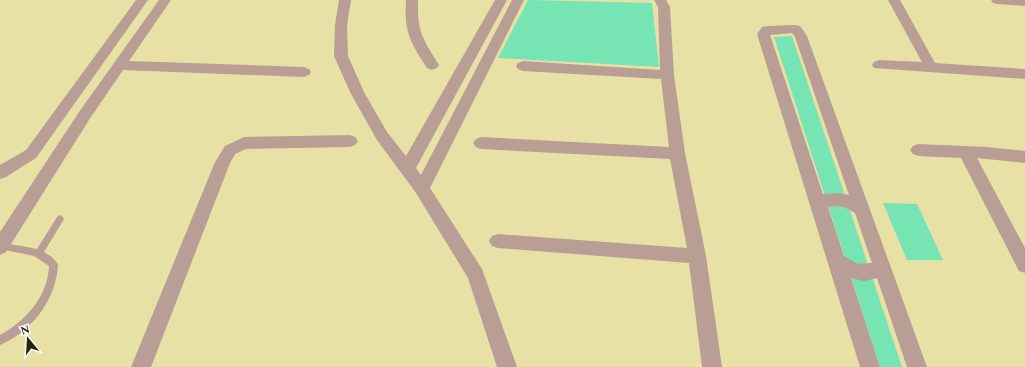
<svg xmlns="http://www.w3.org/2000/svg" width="1025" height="367" font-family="Spectral,serif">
	<rect width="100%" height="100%" fill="#e8e1a6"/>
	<!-- green -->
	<path fill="#77e4b3" d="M528 0 652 3 659 67 498 58Z
		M792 36 902 367H880L774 37Z
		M883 203 917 204 943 260H907Z"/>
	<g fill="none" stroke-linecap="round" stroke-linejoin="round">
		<!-- lane -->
		<path fill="#b89e94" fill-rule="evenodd" d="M60 215 63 217 64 219 44 252 52 257 58 264C57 298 32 332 0 345V335C26 321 48 296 49 266L34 256 0 249V243L22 246 37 249 57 217Z"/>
		<!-- street -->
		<path fill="#b89e94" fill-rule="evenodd" d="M136 0H148L36 158 6 177 0 179V165L26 150Z
			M159 0H171L129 61 304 67 309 69 311 72 309 75 304 77 123 70 89 120 6 252 0 255V232L79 112Z
			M339 0H351L347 25 348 56 364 92 387 132 406 156 495 0H507L416 168 421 175 512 0H524L430 188 482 269 517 367H497L468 278 416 193 377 140 350 92 334 56 335 25Z
			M406 0H418C417 32 423 39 439 65L437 68 432 70 427 68C410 42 404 32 406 0Z
			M654 0H666L670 7 674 75 685 153 706 256 722 367H702L689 263 498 248 492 246 489 241 492 236 498 234 687 248 670 159 481 149 476 147 473 143 476 139 481 137 669 147 661 79 523 71 518 69 516 66 518 63 523 61 660 70 658 7Z
			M888 0H900L935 63 1025 69V79L874 68 872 65 874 62 879 60 922 62Z
			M991 0H1025V6L997 4 993 3Z
			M795 25 800 26 807 36 927 367H907L877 278 864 281 851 278 880 367H860L757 34 762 27 767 26ZM792 33 795 37 849 195 839 193 823 194 770 35ZM834 206 844 207 855 213 872 263 858 264 844 256 828 207Z
			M350 135 355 137 358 141 355 145 350 147 246 149 235 154 230 163 151 367H131L215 162 225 146 244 137Z
			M918 144 987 147 1025 151V163L977 158 1025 248V273L1019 271 961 158 918 156 913 154 910 150 913 146Z"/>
	</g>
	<!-- north arrow -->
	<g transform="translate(28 339) rotate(342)" stroke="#ffffff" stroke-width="3" paint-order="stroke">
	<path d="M0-3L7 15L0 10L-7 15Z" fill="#26230c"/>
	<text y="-6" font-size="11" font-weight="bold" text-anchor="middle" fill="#26230c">N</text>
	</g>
</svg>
